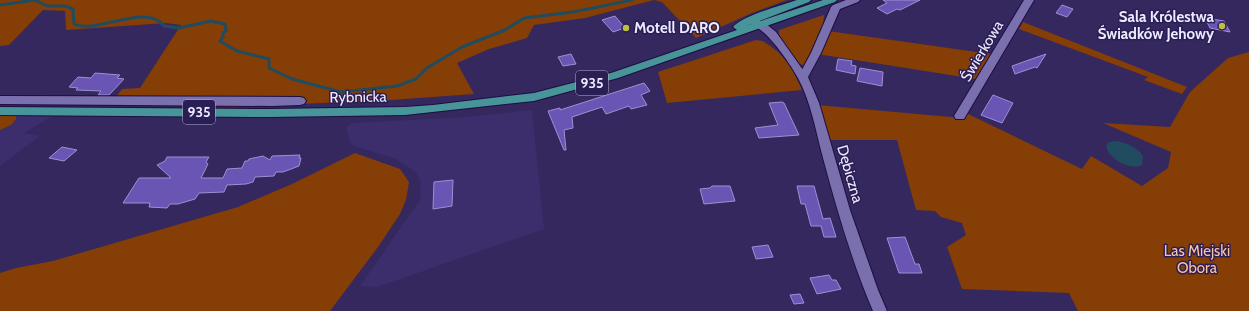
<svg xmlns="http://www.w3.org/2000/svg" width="1249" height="311" font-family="Cabin,sans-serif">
	<rect width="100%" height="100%" fill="#35285f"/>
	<!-- built -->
	<path fill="#3c2e6c" d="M532 110 544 229 377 287 360 286 420 200 421 183 416 172 396 159 351 145 346 127 353 123 468 117Z
		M56 114 24 133 40 136 0 166V115Z"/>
	<!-- green -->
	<path fill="#853e05" d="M0 0H787L752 13 696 38 662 2 654 0 585 18 534 25 527 38 489 49 457 63 474 94 390 100 233 107 110 105 122 89 140 88 181 25 166 23 66 30 65 11 43 10 9 45 0 46Z
		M824 15 823 30 804 66 793 60 776 35 779 33V30Z
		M1023 22 1187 87 1182 94 1144 80 1148 77 1019 29Z
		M828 31 991 54 976 79 817 54Z
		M756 40C759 41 762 40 764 42 783 52 794 71 802 90L667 103 658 72Z
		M1249 52V311H1078L1069 293 962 289 947 247 966 235 962 223 941 217 935 211 916 210 897 140H828L817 105 962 118 968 114 1082 169 1091 156 1142 186 1168 168 1171 152 1103 123 1170 127 1190 92 1228 58Z
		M0 115 16 116V119L11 125 0 130Z
		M355 153 400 169 409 182 406 200 400 214 378 247 330 311H0V273L16 268 53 261 238 207 292 184Z"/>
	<!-- water -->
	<path fill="#214c60" d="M1114 141C1125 142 1137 147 1143 156L1142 165C1130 171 1109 159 1106 146L1108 143Z"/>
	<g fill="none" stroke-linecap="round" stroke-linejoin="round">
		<!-- stream -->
		<path stroke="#214c60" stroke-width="3" d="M0 5 35 0 47 6H65L73 9 74 24C96 35 146 2 164 26L179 28 211 21 225 24 226 31 223 33V37L220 41 237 51 269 59V68L292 79 341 92 397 86 416 79 427 68 462 47 505 30 524 18 573 12 632 0"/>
	</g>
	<!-- building -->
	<path fill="#6a55b4" stroke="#9b91d2" d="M883 0H920L900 10 897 9 887 14 877 8 887 3Z
		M1062 5 1073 9 1067 17 1056 13Z
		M615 16 625 28 613 32 602 20Z
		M1205 18 1224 21 1230 32 1210 28Z
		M571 54 576 64 563 66 558 57Z
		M1046 54 1037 68 1035 67 1015 74 1012 66Z
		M838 59 852 61 851 65 856 66 855 74 836 70Z
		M860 68 883 72 882 86 857 81Z
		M95 73 120 75 117 78 124 79 109 95H98L101 91 76 90 78 88 69 87 78 77 91 78Z
		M644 83 650 91 641 95 647 105 631 109 629 106 606 114 602 107 572 117 573 128 564 130 566 150H564L548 111 560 108V110Z
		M993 95 1013 103 1002 123 981 115Z
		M782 102 784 103 799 135 759 138 755 128 778 125 769 103Z
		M62 147 77 150 64 161 49 158Z
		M300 155 299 158H301L299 166 283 172H276L274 176 255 177 253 182 246 184 227 185 224 192 199 193 195 199 178 204H170L167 208 149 207 150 203H123L139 178H171L157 165 165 161 167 157H209L206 162 208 164 201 178H223L227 169 242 168 245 161H248L249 159 263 156 270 160 272 156Z
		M453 180 452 206 433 209 434 182Z
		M712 186H730L735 201 704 204 700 189 710 188Z
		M797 186H814L823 219 830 218 836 237H824L821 226H811L805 204H801Z
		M905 237 915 264H919L922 273H899L887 238Z
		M768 245 773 257 756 259 752 247Z
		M829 275 832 280H836L841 289 817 294 810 278Z
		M800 294 804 303 794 304 790 295Z"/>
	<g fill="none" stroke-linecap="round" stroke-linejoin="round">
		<defs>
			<path id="minor" d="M846 0H860L858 2 840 9 821 53 808 77 807 79H799L798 77 811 53 831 7 833 5Z
				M1024 0H1034L964 119H956L954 116Z
				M0 96 300 97 304 98 306 101 304 104 300 105 272 106 0 104Z"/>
			<path id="tertiary" d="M751 17 765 23 776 32 808 77 819 103 850 210 878 290 887 311H873C852 262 837 210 823 158 816 132 811 102 798 78 791 65 774 41 763 32 758 27 750 25 746 20L748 18Z"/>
			<path id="primary" d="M797 0H811L809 2 746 26 823 0H837L835 2 618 78 534 101 405 115 270 117 0 115V107L270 109 405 107 433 105 534 93 611 73 737 30 733 27C742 16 782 5 797 0Z"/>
		</defs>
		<!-- minor casing -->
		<use href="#minor" stroke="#1d0d43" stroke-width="2"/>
		<!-- tertiary casing -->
		<use href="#tertiary" stroke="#1d0d43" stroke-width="2"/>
		<!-- primary casing -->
		<use href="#primary" stroke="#1d0d43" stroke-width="2"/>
		<!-- minor -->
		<use href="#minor" fill="#7a70ae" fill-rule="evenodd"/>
		<!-- tertiary -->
		<use href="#tertiary" fill="#7a70ae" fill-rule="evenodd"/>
		<!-- primary -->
		<use href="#primary" fill="#489599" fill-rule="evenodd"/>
	</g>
	<!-- markers -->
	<g fill="#bcbf43" stroke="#2b1e54" stroke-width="1.5">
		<circle cx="1222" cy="26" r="4"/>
		<circle cx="626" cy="28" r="4"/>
	</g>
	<g text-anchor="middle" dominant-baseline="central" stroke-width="3" stroke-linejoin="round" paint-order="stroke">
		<!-- shield labels -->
		<g fill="#2b1e54" stroke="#b2adcc" stroke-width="1">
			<rect x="576" y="71" width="32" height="24" rx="3"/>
			<rect x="183" y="100" width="32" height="24" rx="3"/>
		</g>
		<g font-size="14" font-weight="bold" fill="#eceaff">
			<text x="592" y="83">935</text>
			<text x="199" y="112">935</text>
		</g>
		<!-- poi labels -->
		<g font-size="15" font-weight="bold" fill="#eceaff" stroke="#2b1e54" text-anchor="end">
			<text x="1214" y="17">Sala Królestwa<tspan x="1214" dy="17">Świadków Jehowy</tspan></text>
			<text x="634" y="28" text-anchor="start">Motell DARO</text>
		</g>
		<!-- street labels -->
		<g font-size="15" fill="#eceaff" stroke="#2b1e54">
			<text transform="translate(982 51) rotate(-59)">Świerkowa</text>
			<text transform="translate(358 97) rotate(-1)">Rybnicka</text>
			<text transform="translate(850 174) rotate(74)">Dębiczna</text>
		</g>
		<!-- park labels -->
		<g font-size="15" fill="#f6c3a6" stroke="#2b1e54">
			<text x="1197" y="251">Las Miejski<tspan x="1197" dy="17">Obora</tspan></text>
		</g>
	</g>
</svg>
